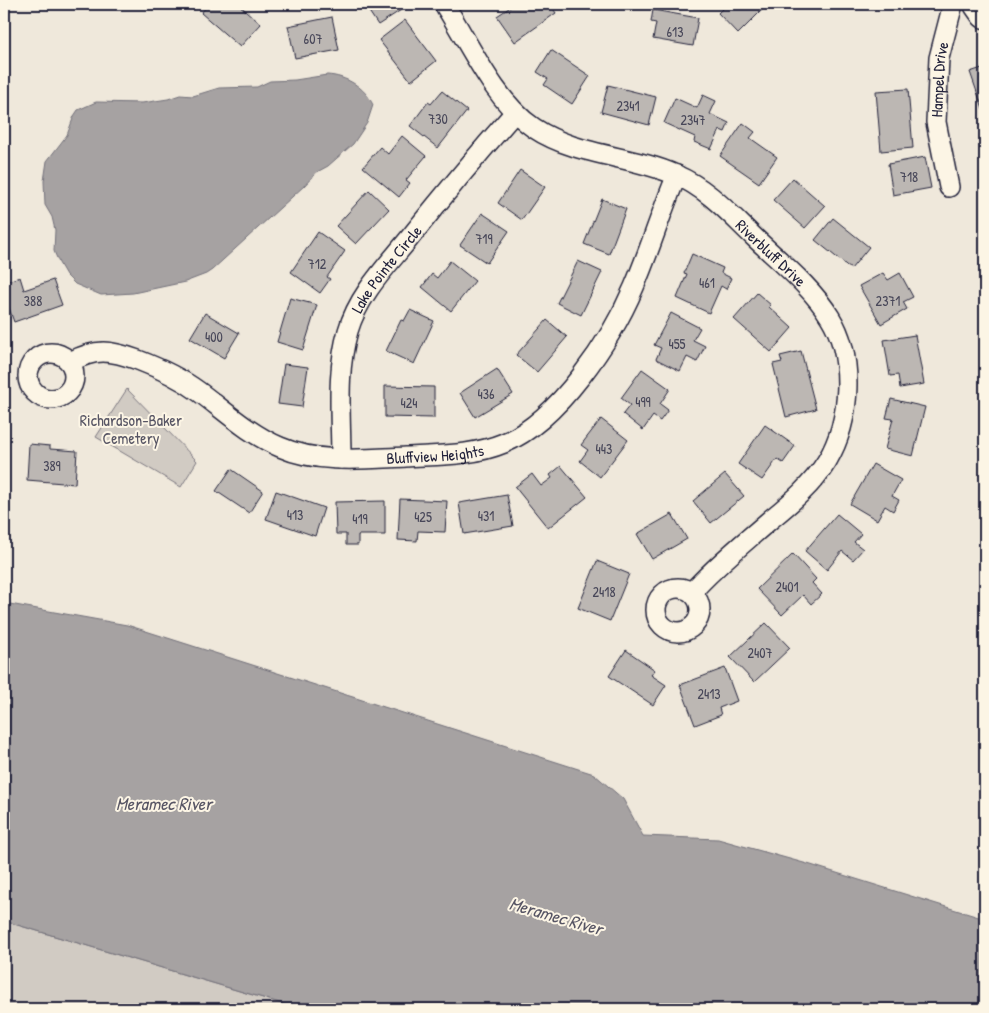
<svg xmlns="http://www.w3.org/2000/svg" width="989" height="1013" font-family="'Patrick Hand',sans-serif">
	<rect width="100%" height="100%" fill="#efe8db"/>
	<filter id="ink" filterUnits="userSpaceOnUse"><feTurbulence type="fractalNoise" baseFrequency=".02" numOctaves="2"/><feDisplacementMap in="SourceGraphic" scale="10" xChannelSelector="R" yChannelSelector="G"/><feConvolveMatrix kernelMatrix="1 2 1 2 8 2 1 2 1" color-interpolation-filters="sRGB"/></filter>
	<g filter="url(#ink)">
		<!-- green -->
		<path fill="#d1cbc3" stroke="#7a767f" d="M127 389 197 461 181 487 96 437Z
			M4 921 300 1009H4Z"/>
		<!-- water -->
		<path fill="#a6a2a2" stroke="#716f79" d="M327 75C346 76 365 87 373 105L367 123 353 144 328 166 317 172 304 186 212 270 206 274 185 282 133 293 101 295 75 284 66 275 59 263 54 251 55 230 52 217 45 205 44 181 47 161 67 135 74 116 78 110 96 102 142 103 168 99 180 95 193 96 219 88 257 87 270 81 295 80Z
			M4 603 127 625 594 774 623 799 643 836 718 839 811 865 985 919V1009H300L4 921Z"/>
		<!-- building -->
		<path fill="#bcb7b3" stroke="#22223b" d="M209 4H238L261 24 240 47 201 13Z
			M364 4H397L401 10 378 25Z
			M515 4H550L556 13 515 42 497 16Z
			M727 4H764L766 6 738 34 718 13Z
			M653 10 698 18 693 46 653 39 656 23 651 22Z
			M332 17 339 50 295 58 288 26Z
			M405 20 436 61 411 81 379 40Z
			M551 50 590 76 572 104 544 85 548 79 537 72Z
			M985 67V115L970 72Z
			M608 85 656 97 649 125 601 112Z
			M908 89 913 148 881 151 876 91Z
			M442 91 467 111 438 148 410 126 428 102 431 104Z
			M703 95 716 101 710 114 729 123 725 132 720 130 711 149 694 142 695 137 664 123 675 98 697 108Z
			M743 123 755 132 750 138 777 157 759 183 720 156Z
			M402 136 426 156 406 180 410 183 399 197 363 167 380 147 388 154Z
			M925 157 931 188 893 195 888 164Z
			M520 170 545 187 522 220 498 203Z
			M793 178 825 206 805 228 773 200Z
			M369 190 389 209 356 244 336 226Z
			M602 199 626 209 609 254 584 244Z
			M482 213 509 231 487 263 460 245Z
			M833 218 869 247 851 269 815 240Z
			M318 232 345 251 327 277 330 279 320 293 291 272Z
			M692 254 723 268 721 273 731 278 726 289 721 286 709 313 677 298 687 274 684 273Z
			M450 261 475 281 451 311 422 287 432 274 437 278Z
			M578 261 602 272 581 315 557 303Z
			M883 273 888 280 900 273 913 297 903 302 907 309 881 324 859 286Z
			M20 277 24 290 53 280 62 305 14 322 4 294V282Z
			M757 293 771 305 769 307 792 328 771 352 734 319Z
			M290 298 317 305 303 350 277 342Z
			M410 310 434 321 414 364 386 351 401 320 404 321Z
			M205 313 239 333 224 358 190 338Z
			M671 313 700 328 693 340 705 346 697 362 687 357 680 371 656 359 661 348 654 345Z
			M547 320 567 337 537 372 516 355Z
			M915 335 924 384 900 388 898 375 890 376 884 340Z
			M801 351 816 409 786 417 773 364 782 362 780 356Z
			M284 364 308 367 302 407 278 404Z
			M497 369 513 394 475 417 460 393Z
			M642 369 670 389 660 404 668 410 660 421 653 416 643 430 623 414 630 405 621 398Z
			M385 386 434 387V418L385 417Z
			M891 399 925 407 913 456 885 449 893 419 886 418Z
			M601 419 628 440 600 477 580 461 588 450 581 445Z
			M765 425 795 446 783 463 777 459 762 480 738 464Z
			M29 444 50 446V449L77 451 75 484 27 480Z
			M873 464 901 480 892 496 899 500 893 511 885 506 877 520 850 504Z
			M561 466 587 497 548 528 515 487 532 474 541 486 552 478 550 475Z
			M231 469 263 491 249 513 216 491Z
			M725 474 744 496 711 523 693 501Z
			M276 491 324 508 315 536 266 519Z
			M507 495 513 526 464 534 459 503Z
			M400 499 447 501 445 532 418 531 417 541 398 540Z
			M385 501V535H358V545H346V534H336L335 502Z
			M672 514 687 539 652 559 637 534Z
			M837 514 861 534 854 542 863 549 853 560 842 551 827 570 805 551Z
			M793 554 816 579 812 583 822 594 811 604 803 595 782 615 757 589Z
			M597 561 629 574 610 621 578 608Z
			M766 623 790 648 754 682 730 657Z
			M626 650 655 670 651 675 666 685 653 705 609 676Z
			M725 668 737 701 719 708 721 715 695 725 680 685Z"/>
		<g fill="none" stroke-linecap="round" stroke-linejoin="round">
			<defs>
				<g id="street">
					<path id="s1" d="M444 4C469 43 495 102 534 128 576 156 631 155 676 175 707 188 730 214 753 236 779 261 811 286 830 317 855 357 851 421 827 461 813 484 792 502 771 519 744 543 716 565 692 592"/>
					<path id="s2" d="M949 187 936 122 939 58 953 4"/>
					<circle cx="51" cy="376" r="23"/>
					<path id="s3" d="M70 362C96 348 110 350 138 360 159 368 179 377 198 391 224 410 249 434 280 447 319 464 364 459 406 457 439 455 473 456 504 443 558 421 612 339 634 287 650 250 661 212 677 175"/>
					<path id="s4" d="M341 459C341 417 336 372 348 331 358 296 385 268 408 240 443 196 478 154 515 112"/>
					<circle cx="678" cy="610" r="22"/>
				</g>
				<path id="secondary" d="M978 4 985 14"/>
			</defs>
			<!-- street casing -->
			<use href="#street" stroke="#22223b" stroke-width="22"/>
			<!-- secondary casing -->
			<use href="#secondary" stroke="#22223b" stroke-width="31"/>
			<!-- street -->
			<use href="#street" stroke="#fcf5e5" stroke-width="19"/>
			<!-- secondary -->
			<use href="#secondary" stroke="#fcf5e5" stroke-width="28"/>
		</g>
	</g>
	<g text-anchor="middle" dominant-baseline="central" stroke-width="4" stroke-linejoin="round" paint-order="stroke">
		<!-- number labels -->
		<g font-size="14" fill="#484759">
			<text x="675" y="31">613</text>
			<text x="313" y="38">607</text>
			<text x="628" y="105">2341</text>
			<text x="438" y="118">730</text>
			<text x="693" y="119">2347</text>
			<text x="909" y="176">718</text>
			<text x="484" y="238">719</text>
			<text x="317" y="263">712</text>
			<text x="707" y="282">461</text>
			<text x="33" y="300">388</text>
			<text x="888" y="300">2371</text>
			<text x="214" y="336">400</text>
			<text x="677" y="343">455</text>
			<text x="486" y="393">436</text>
			<text x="643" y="401">499</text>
			<text x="409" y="402">424</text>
			<text x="604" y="448">443</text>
			<text x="52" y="465">389</text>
			<text x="295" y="514">413</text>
			<text x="486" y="515">431</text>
			<text x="423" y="516">425</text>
			<text x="360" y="518">419</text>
			<text x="787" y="586">2401</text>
			<text x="604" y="591">2418</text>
			<text x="760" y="652">2407</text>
			<text x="709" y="693">2413</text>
		</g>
		<!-- street labels -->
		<g font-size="16" fill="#22223b" stroke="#fcf5e5">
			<text stroke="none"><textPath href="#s2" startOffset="109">Hampel Drive</textPath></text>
			<text stroke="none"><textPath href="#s1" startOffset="428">Riverbluff Drive</textPath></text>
			<text stroke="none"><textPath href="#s4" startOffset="202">Lake Pointe Circle</textPath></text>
			<text stroke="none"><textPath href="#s3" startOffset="395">Bluffview Heights</textPath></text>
		</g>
		<!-- park labels -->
		<g font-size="16" fill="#575564" stroke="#fcf5e5">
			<text x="131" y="420">Richardson-Baker<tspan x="131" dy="18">Cemetery</tspan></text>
		</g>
		<!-- water labels -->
		<g font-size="18" font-style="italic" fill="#575564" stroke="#fcf5e5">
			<text x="164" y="803">Meramec River</text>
			<text transform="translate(556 916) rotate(16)">Meramec River</text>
		</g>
	</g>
	<!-- margin -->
	<rect width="989" height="1013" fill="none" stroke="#fcf5e5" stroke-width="20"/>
	<rect x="10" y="10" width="969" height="993" fill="none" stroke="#22223b" stroke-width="2" filter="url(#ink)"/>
</svg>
